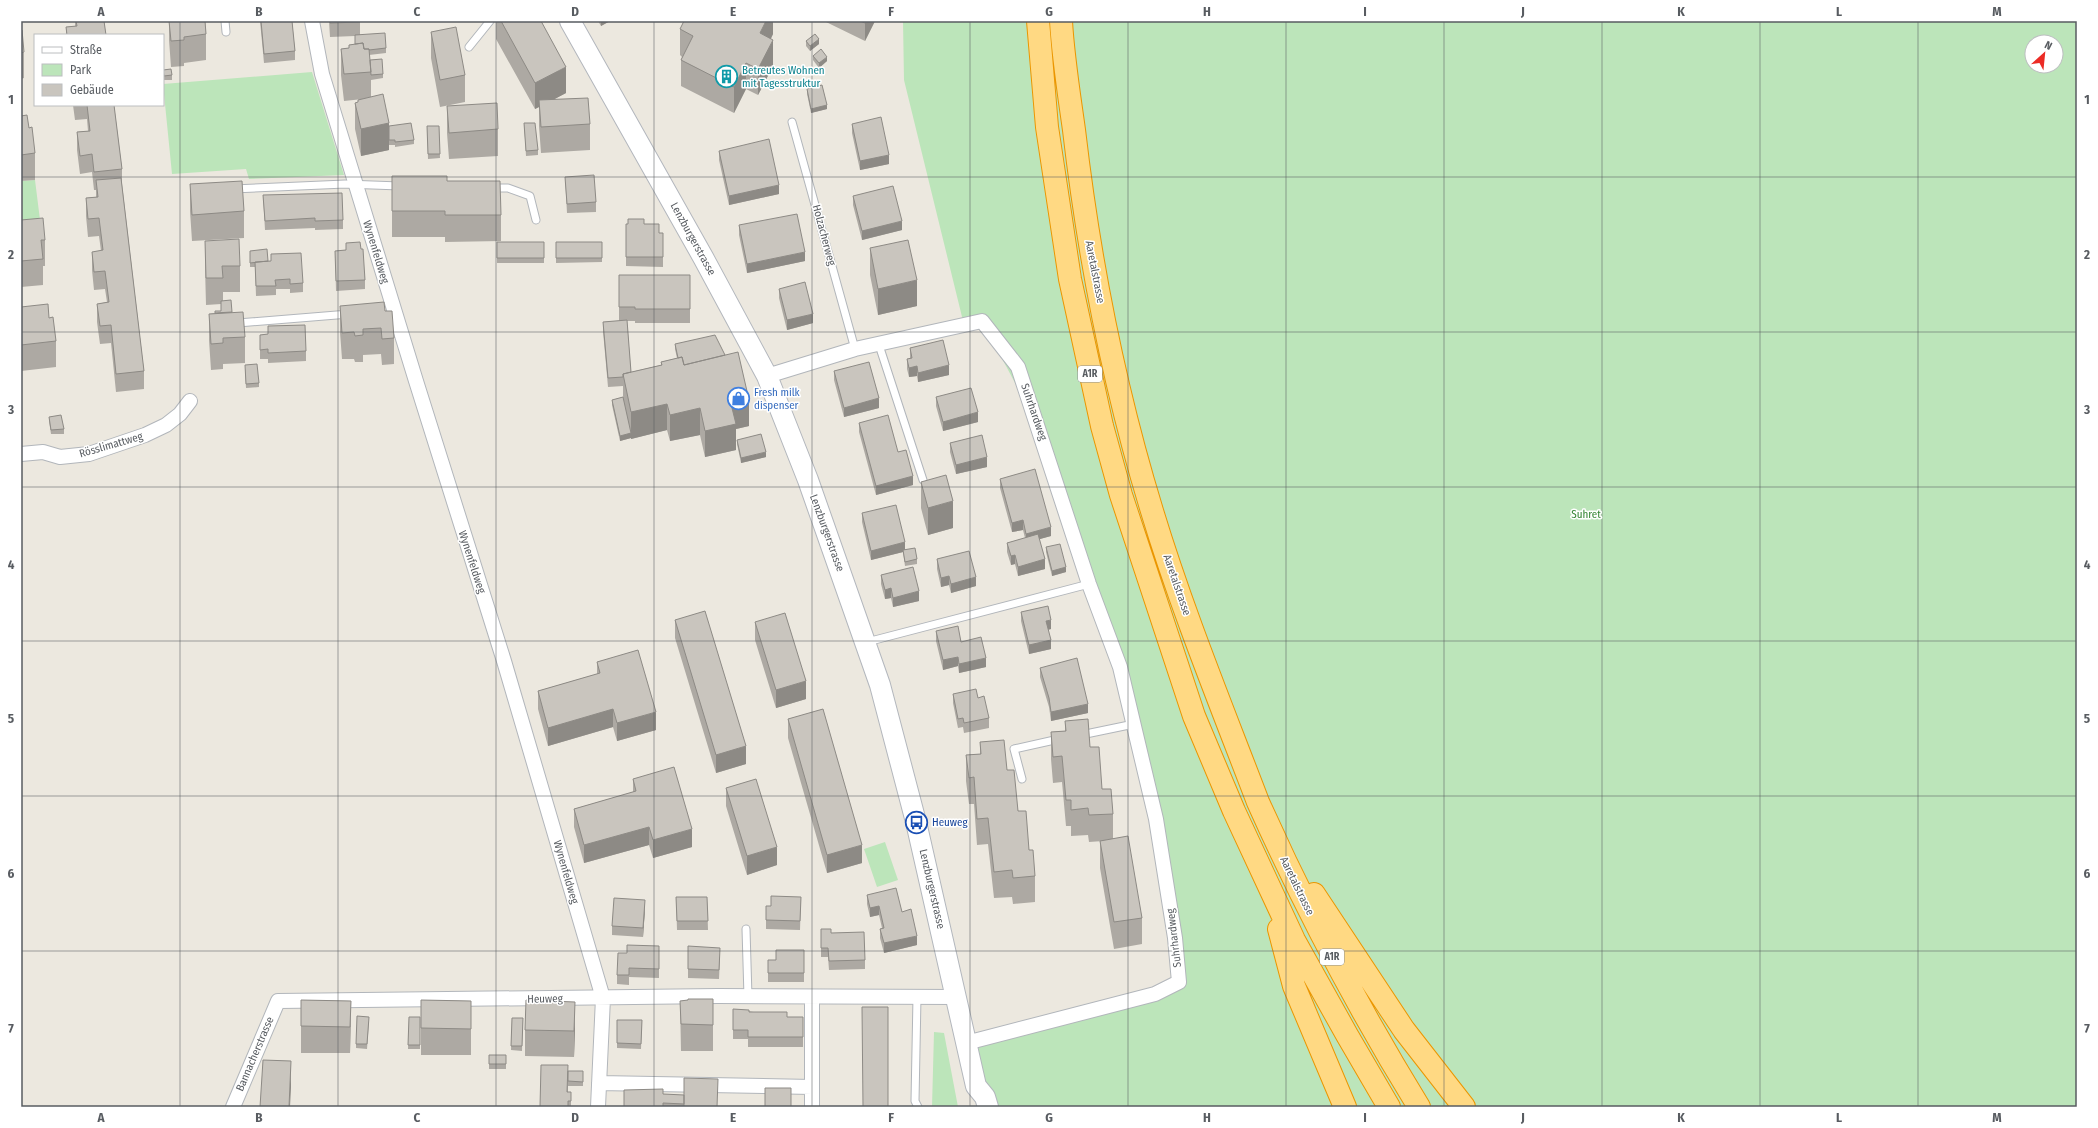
<svg xmlns="http://www.w3.org/2000/svg" width="2098" height="1128" font-family="'Fira Sans Condensed',sans-serif">
	<rect width="100%" height="100%" fill="#ece8df"/>
	<!-- green -->
	<path fill="#bce5ba" fill-rule="evenodd" d="M903 21H2077V1107H982L966 1043 1179 982 1175 938 1120 667 1039 428 982 321 964 325 904 80ZM2032 42H2056V66H2032Z
		M312 72 344 175 249 179 246 169 172 174 163 84Z
		M35 180 43 244 21 247V181Z
		M885 842 898 880 877 887 864 849Z
		M934 1032 944 1033 958 1107H932Z"/>
	<g fill="none" stroke-linecap="round" stroke-linejoin="round">
		<defs>
			<path id="lane" d="M225 21 226 32
				M469 47 490 21
				M792 122 855 349
				M492 188H508L530 196 536 220
				M233 189 345 184 400 186
				M238 323 349 314
				M879 345 923 480
				M867 642 1089 584
				M1081 735 1134 724
				M1022 779 1014 749 1059 739
				M746 929 748 997
				M917 997 915 1101 918 1107"/>
			<path id="street" d="M312 21 322 74 416 381 504 661 603 998 598 1107
				M767 376 855 349 982 321 1018 367 1089 584 1120 667 1156 819 1175 938 1179 982 1155 994 966 1043
				M21 454 43 452 60 457 89 454 145 435 166 425 180 414 190 401
				M812 997V1107
				M599 1083 812 1087
				M233 1107 278 1001 718 996 957 997"/>
			<path id="secondary" d="M570 21 704 259 767 376 808 480 880 685 916 822 976 1086 985 1097 988 1107"/>
			<path id="highway" d="M1038 21 1047 127 1070 279 1102 426 1121 495 1194 716 1234 811 1294 940 1347 1035 1389 1107
				M1061 21C1063 57 1069 94 1074 130 1089 259 1114 387 1152 511 1182 610 1221 705 1258 802 1305 907 1358 1008 1419 1107
				M1314 894 1404 1030 1464 1107
				M1279 929 1294 986 1345 1107"/>
		</defs>
		<!-- lane casing -->
		<use href="#lane" stroke="#b2b6bb" stroke-width="9"/>
		<!-- street casing -->
		<use href="#street" stroke="#b2b6bb" stroke-width="16"/>
		<!-- secondary casing -->
		<use href="#secondary" stroke="#b3b7bd" stroke-width="22"/>
		<!-- highway casing -->
		<use href="#highway" stroke="#eb9600" stroke-width="24"/>
		<!-- lane -->
		<use href="#lane" stroke="#fff" stroke-width="7"/>
		<!-- street -->
		<use href="#street" stroke="#fff" stroke-width="14"/>
		<!-- secondary -->
		<use href="#secondary" stroke="#fff" stroke-width="20"/>
		<!-- highway -->
		<use href="#highway" stroke="#ffd983" stroke-width="22"/>
	</g>
	<!-- wall -->
	<path fill="#ada9a3" d="M75 21H104L106 35H66V27L75 26Z
		M169 21H205L206 34V60L184 63V66L171 67 169 40Z
		M260 21H292L295 51V60L264 63Z
		M329 21H360V35L386 48V53L369 55 370 60 383 74V78L371 80V97L389 126 414 140V144L395 147V145H389V150L361 156 355 129V103H358V100L363 99 344 101 341 75V49L349 48V45L355 44V36L330 37Z
		M496 21H541L566 93 554 99 590 124V150L541 153 539 126V107L535 109 496 39Z
		M598 21H610L601 26Z
		M773 21V34L771 39 773 66 758 95 746 89 734 113 681 86V60L682 57 680 55V29Z
		M824 21H875L865 41Z
		M21 30 24 52V78L21 79V95Z
		M431 32 465 75V102L440 107 431 58Z
		M806 41 819 44 810 51 806 46Z
		M813 56 827 61 819 68 813 60Z
		M163 70 172 75V80H164Z
		M807 89 827 109 811 113 807 94Z
		M73 105H114L122 169V184L144 371V389L116 392 111 343 100 344 97 322V304L107 302 105 289 94 290 92 270V252L101 251 99 236 88 237 86 216V198L96 197V190H94L92 172 80 174 77 150V132L88 131 87 119 75 120Z
		M447 106 498 129V156L449 159 447 133Z
		M21 116 29 128 35 153V180L21 181Z
		M524 123 538 150V155L526 156Z
		M852 124 889 164 860 170 852 133Z
		M427 126H439L440 158 428 159Z
		M719 151 779 194 729 205 719 160Z
		M392 176 447 181 501 215V241L445 242V237H392Z
		M565 177 596 202V212L567 213Z
		M190 184 244 211V238L192 241 190 211Z
		M263 195 343 220V229L315 230V228L265 230Z
		M853 196 902 230 862 240 853 205Z
		M21 220 45 240V266H43V285L21 287Z
		M626 224H644L659 233H663V267L626 266Z
		M739 225 805 261 747 273 739 235Z
		M205 241 240 266V292H223V301L232 312 245 337V363L223 364V369L211 370 209 340V314L215 313 221 311V304L206 305 205 267Z
		M497 242H544V263H497Z
		M556 242H602V262L556 263Z
		M346 243 361 249 365 280V289L336 291 335 251 346 250Z
		M870 248 917 306 878 315 870 275Z
		M250 251 268 261H271V254L303 283V292L290 293V289H276V295L256 296 255 267H250Z
		M619 275H690V323H635V321H627L631 372 661 365V362L677 358 675 349V344L749 426 736 429V450L705 457 700 435 670 441 667 430 631 439V438L620 441 612 405V400L623 397V386L608 387 603 331V322L619 321Z
		M779 289 813 323 787 330 779 298Z
		M340 306 385 311 394 338V364L382 365 381 354 363 355V362H355L354 359H342L340 332Z
		M21 307 49 318 56 341V367L21 371Z
		M268 326 306 351V361L268 363V359H260V335L268 334Z
		M910 348 949 375 918 382 917 376 909 377 907 369V359H910Z
		M245 369 259 383V387L246 388Z
		M834 371 879 408 844 417 834 380Z
		M936 397 978 422 943 431 936 406Z
		M49 417 64 429V434H51L49 421Z
		M859 423 898 452 913 485 876 495 859 432Z
		M737 440 766 457 741 463 737 444Z
		M950 443 987 467 956 474 950 452Z
		M1000 479 1051 536 1039 539 1045 569 1018 576 1015 564 1011 565 1007 552V543L1025 538 1023 530 1012 532 1000 488Z
		M921 482 953 528 928 535 921 508Z
		M862 513 905 550 917 559V564L905 566 903 552 871 560 862 522Z
		M1046 547 1066 572 1052 576 1046 552Z
		M937 559 976 586 951 593 949 585 941 587 937 569Z
		M881 575 919 601 893 607 891 598 885 599 881 584Z
		M1021 612 1051 629 1048 630 1051 649 1029 654 1021 621Z
		M675 620 746 764 716 773 675 638Z
		M755 622 806 699 776 708 755 640Z
		M936 631 961 642 986 667 959 673 958 666 943 670 936 641Z
		M597 662 656 730 617 741 613 727 548 746 538 709V691L597 674Z
		M1040 668 1088 713 1051 721 1049 707 1040 677Z
		M953 694 978 698 989 718V728L964 733 963 727 958 728 953 703Z
		M788 719 862 863 827 873 788 738Z
		M1065 721 1090 747 1102 789 1113 814V839L1142 918V944L1114 949 1100 868V841H1103L1089 842 1088 835 1071 836V826H1066L1062 782 1053 783 1051 759V732L1065 731Z
		M980 742 1007 770 1029 850 1035 876V902L1013 904 1012 897 994 898 988 844 977 845 974 804H969L966 781V755L980 754Z
		M633 779 692 847 653 858 649 845 584 863 574 827V809L633 792Z
		M726 788 777 865 747 875 726 806Z
		M867 895 902 912 917 945 884 953 880 938V929L882 928 879 915 870 917 867 904Z
		M676 897H707L708 930H677Z
		M801 897 800 930 766 929V906H771Z
		M645 909 643 937 612 935V926Z
		M821 929 831 933 865 960V969L829 970 828 957H821Z
		M659 946V978L629 977V985L617 984V975L627 953Z
		M804 950V982H768V960H776Z
		M720 957 719 979 688 978V969Z
		M713 999V1051H681L680 1001Z
		M301 1000 351 1001 350 1053H301Z
		M421 1000 471 1001V1055H421Z
		M733 1009 787 1017H803V1047H748V1039H733Z
		M409 1017H420V1049H408Z
		M512 1018H523L522 1051 511 1050Z
		M617 1020H642L641 1049 617 1048Z
		M369 1021 367 1049 356 1048V1044Z
		M575 1028 574 1057 525 1056V1030Z
		M489 1055H506V1069H489Z
		M568 1071H583V1086H568V1092H571V1107H540Z
		M663 1094 718 1107H624Z"/>
	<!-- shaded-wall -->
	<path fill="#8d8a85" d="M601 21H610L601 26Z
		M766 21H773V34L760 59V33Z
		M866 21H875L865 41V23Z
		M819 39V44L810 51V46Z
		M773 40V66L758 95V69Z
		M827 57V61L819 68V63Z
		M746 63V89L734 113V87Z
		M566 67V93L540 107 539 100V107L535 109V83Z
		M827 105V109L811 113V109Z
		M389 123V150L361 156V129Z
		M889 155V164L860 170V161Z
		M779 185V194L729 205V196Z
		M902 221V230L862 240V231Z
		M805 252V261L747 273V264Z
		M917 280V306L878 315V289Z
		M813 314V323L787 330V320Z
		M949 365V375L918 382V373Z
		M917 366V376L909 377V368Z
		M879 398V408L844 417V408Z
		M749 400V426L736 429V450L705 457V431L731 404Z
		M667 404V430L631 439V438L620 441V436L631 433V412Z
		M700 408V435L670 441V415Z
		M978 412V422L943 431V422Z
		M766 452V457L741 463V458Z
		M987 457V467L956 474V465Z
		M913 476V485L876 495V486Z
		M953 501V528L928 535V508Z
		M1023 520V530L1012 532V523Z
		M1051 527V536L1026 543V534Z
		M905 542V552L903 550V552L871 560V551Z
		M1015 555V564L1011 565V556Z
		M1045 559V569L1018 576V567Z
		M1066 567V572L1052 576V571Z
		M949 576V585L941 587V578Z
		M976 577V586L951 593V584Z
		M891 588V598L885 599V590Z
		M919 591V601L893 607V598Z
		M1051 620V629L1046 630V621Z
		M1051 640V649L1029 654V645Z
		M958 657V666L943 670V660Z
		M986 658V667L959 673V664Z
		M806 681V699L776 708V690Z
		M1088 704V713L1051 721V712Z
		M613 709V727L548 746V728Z
		M656 712V730L617 741V723Z
		M746 746V764L716 773V755Z
		M649 827V845L584 863V845Z
		M692 829V847L653 858V840Z
		M862 845V863L827 873V855Z
		M777 847V865L747 875V856Z
		M645 900V909L643 937V928Z
		M879 906V915L870 917V908Z
		M917 936V945L884 953V943Z
		M351 1001V1027L350 1053Z
		M575 1002V1028L574 1057V1031Z
		M291 1061V1087L290 1107H289Z"/>
	<!-- building -->
	<path fill="#c9c5be" stroke="#8d8a85" d="M76 21H104L106 35H67L66 27 77 26Z
		M169 21H205L206 34 184 37V40L171 41Z
		M261 21H292L295 51 264 54Z
		M330 21H360V22L330 23Z
		M501 21H541L566 67 535 83Z
		M684 21H766L760 33 773 40 758 69 746 63 734 87 681 60 693 36 680 29Z
		M860 21H866L865 23Z
		M456 27 465 75 440 80 431 32Z
		M21 30H22L24 52 21 53Z
		M385 33 386 48 369 50V49H364L363 43 355 44V35Z
		M815 34 819 39 810 46 806 41Z
		M363 43 364 49H369L371 72 344 74 341 49 349 48V45Z
		M821 49 827 57 819 63 813 56Z
		M382 59 383 74 371 75 370 60Z
		M171 69 172 75 164 76 163 70Z
		M822 85 827 105 811 109 807 89Z
		M383 94 389 123 361 129 355 103 358 102V100Z
		M588 98 590 124 541 127 539 100Z
		M497 103 498 129 449 133 447 106Z
		M87 105H114L122 169 94 172 92 154 80 156 77 132 90 131Z
		M27 115 29 128 32 127 35 153 21 155V116Z
		M881 117 889 155 860 161 852 124Z
		M411 123 414 140 395 142V140H389V126Z
		M524 123H535L538 150 526 151Z
		M427 126H439L440 154H428Z
		M769 139 779 185 729 196 719 151Z
		M594 175 596 202 567 204 565 177Z
		M392 176H447V181H500L501 215H445V211H392Z
		M121 178 144 371 116 374 111 325 100 326 97 304 109 302 105 271 94 272 92 252 103 250 99 218 88 219 86 198 98 197 96 180Z
		M242 181 244 211 192 215 190 184Z
		M893 186 902 221 862 231 853 196Z
		M342 193 343 220 315 221V218L265 221 263 195Z
		M797 214 805 252 747 264 739 225Z
		M43 218 45 240H41L43 259 21 261V220Z
		M628 219H644V224H659V233H663V257H626V224H628Z
		M239 239 240 266H222L223 278H206L205 241Z
		M908 240 917 280 878 289 870 248Z
		M360 242 361 249H363L365 280 336 281 335 251 346 250V243Z
		M497 242H544V258H497Z
		M556 242H602V258H556Z
		M267 249 268 261 250 263V251Z
		M301 253 303 283 290 284V279L275 280 276 286H256L255 262 271 261V254Z
		M619 275H690V309H635V307H619Z
		M805 282 813 314 787 320 779 289Z
		M231 300 232 312 215 313V311H221V301Z
		M384 302 385 311H392L394 338 382 339 381 328 363 329V335L355 336 354 332 342 333 340 306Z
		M48 304 49 318 53 317 56 341 21 345V307Z
		M243 312 245 337 223 338V343L211 344 209 314Z
		M627 320 631 372 623 374V377L608 378 603 322Z
		M305 325 306 351 268 353V349L260 350V335L268 334V326Z
		M715 335 725 355 684 365 682 357 678 358 675 344Z
		M943 340 949 365 918 373 917 366 909 368 907 359 912 358 910 348Z
		M738 352 749 400 731 404 736 424 705 431 700 408 670 415 667 404 631 412 623 374 662 365 661 362 682 357 684 365Z
		M869 362 879 398 844 408 834 371Z
		M257 364 259 383 246 384 245 365Z
		M971 388 978 412 943 422 936 397Z
		M623 397 631 433 620 436 612 400Z
		M61 415 64 429 51 430 49 417Z
		M888 415 898 452 906 450 913 476 876 486 859 423Z
		M761 434 766 452 741 458 737 440Z
		M982 435 987 457 956 465 950 443Z
		M1035 469 1051 527 1026 534 1023 520 1012 523 1000 479Z
		M946 475 953 501 928 508 921 482Z
		M896 505 905 542 871 551 862 513Z
		M1038 534 1045 559 1018 567 1015 555 1011 556 1007 543Z
		M1060 544 1066 567 1052 571 1046 547Z
		M915 548 917 559 905 562 903 550Z
		M969 551 976 577 951 584 949 576 941 578 937 559Z
		M913 567 919 591 893 598 891 588 885 590 881 575Z
		M1048 606 1051 620 1046 621 1051 640 1029 645 1021 612Z
		M705 611 746 746 716 755 675 620Z
		M785 613 806 681 776 690 755 622Z
		M958 626 961 642 981 637 986 658 959 664 958 657 943 660 936 631Z
		M638 650 656 712 617 723 613 709 548 728 538 691 600 673 597 662Z
		M1077 658 1088 704 1051 712 1049 698 1040 668Z
		M976 689 978 698 984 696 989 718 964 723 963 718 958 719 953 694Z
		M823 709 862 845 827 855 788 719Z
		M1088 719 1090 747H1099L1102 789H1111L1113 814 1089 815 1088 808 1071 810V800H1066L1062 756 1053 757 1051 732 1066 731 1065 721Z
		M1004 740 1007 770H1014L1018 811H1026L1029 850H1033L1035 876 1013 878 1012 870 994 872 988 818 977 819 974 777 969 778 966 755 981 754 980 742Z
		M674 767 692 829 653 840 649 827 584 845 574 809 636 791 633 779Z
		M756 779 777 847 747 856 726 788Z
		M1128 836 1142 918 1114 922 1100 841Z
		M896 888 902 912 911 909 917 936 884 943 880 929 884 928 879 906 870 908 867 895Z
		M771 896 801 897 800 921 766 920V906H771Z
		M676 897H707L708 921H677Z
		M614 898 645 900 643 928 612 926Z
		M821 929H831V933L864 932 865 960 829 961 828 948H821Z
		M627 945 659 946V969L629 968V975H617L618 953H627Z
		M688 946 720 948 719 970 688 969Z
		M776 950H804V973H768V960H776Z
		M688 999H713V1025L681 1024 680 1001 688 1000Z
		M301 1000 351 1001 350 1027 301 1026Z
		M421 1000 471 1001V1029L421 1028Z
		M526 1000 575 1002 574 1031 525 1030Z
		M862 1007H888V1107H863Z
		M733 1009 749 1010V1012H787V1017H803V1037H748V1030H733Z
		M357 1016 369 1017 367 1044H356Z
		M409 1017H420V1045H408Z
		M512 1018H523L522 1046H511Z
		M617 1020H642L641 1044 617 1043Z
		M489 1055H506V1064H489Z
		M263 1060 291 1061 289 1107H260Z
		M541 1065H568L567 1092H571V1101H568V1107H540Z
		M568 1071H583V1082L568 1081Z
		M684 1078 718 1079 717 1107H684Z
		M765 1088H791V1107H765Z
		M663 1089V1094L684 1095V1104L663 1103V1107H624V1090Z"/>
	<!-- grid -->
	<path fill="none" stroke="#585c61" stroke-width="1" stroke-opacity="0.55" d="M180 21V1107M338 21V1107M496 21V1107M654 21V1107M812 21V1107M970 21V1107M1128 21V1107M1286 21V1107M1444 21V1107M1602 21V1107M1760 21V1107M1918 21V1107M21 177H2077M21 332H2077M21 487H2077M21 641H2077M21 796H2077M21 951H2077"/>
	<!-- icons -->
	<defs>
		<symbol id="building-ring" viewBox="-11 -11 22 22"><circle r="9.5" fill="#fff" stroke="#0f9aa8" stroke-width="1.5"/><path d="M-4-6H4V6H1V3H-1V6H-4ZM-2.5-4.3h1.7v1.8h-1.7ZM.8-4.3h1.7v1.8H.8ZM-2.5-1h1.7V.8h-1.7ZM.8-1h1.7V.8H.8Z" fill="#0f9aa8"/></symbol>
		<symbol id="shop-ring" viewBox="-11 -11 22 22"><circle r="9.5" fill="#fff" stroke="#3f7fe0" stroke-width="1.5"/><path d="M-5-2.5h2.3a2.7 3.5 0 0 1 5.4 0H5L5.5 6h-11ZM-1.5-2.5h3a1.5 2.3 0 0 0-3 0Z" fill="#3f7fe0"/></symbol>
		<symbol id="bus-ring" viewBox="-11 -11 22 22"><circle r="9.5" fill="#fff" stroke="#1a4fb4" stroke-width="1.5"/><path d="M-5-6H5V4H4V6H2V4H-2V6H-4V4H-5ZM-3.5-4V0h7V-4ZM-3.5 1.2v1.5H-2V1.2ZM2 1.2v1.5H3.5V1.2Z" fill="#1a4fb4"/></symbol>
	</defs>
	<g fill-rule="evenodd">
		<use href="#building-ring" x="714" y="64" width="25" height="25"/>
		<use href="#shop-ring" x="726" y="386" width="25" height="25"/>
		<use href="#bus-ring" x="904" y="810" width="25" height="25"/>
	</g>
	<g text-anchor="middle" dominant-baseline="central" stroke-width="3" stroke-linejoin="round" paint-order="stroke">
		<!-- shield labels -->
		<g fill="#fff" stroke="#8a8d90" stroke-width="1">
			<rect x="1078" y="366" width="24" height="16" rx="3"/>
			<rect x="1320" y="949" width="24" height="16" rx="3"/>
		</g>
		<g font-size="10" font-weight="bold" fill="#585c61">
			<text x="1090" y="374">A1R</text>
			<text x="1332" y="957">A1R</text>
		</g>
		<!-- culture labels -->
		<g font-size="11" fill="#0d838f" stroke="#fff" text-anchor="start">
			<text x="742" y="70">Betreutes Wohnen<tspan x="742" dy="13">mit Tagesstruktur</tspan></text>
		</g>
		<!-- street labels -->
		<g font-size="11" fill="#585c61" stroke="#fff">
			<text transform="translate(824 235) rotate(75)">Holzacherweg</text>
			<text transform="translate(693 239) rotate(61)">Lenzburgerstrasse</text>
			<text transform="translate(376 252) rotate(73)">Wynenfeldweg</text>
			<text transform="translate(1095 272) rotate(79)">Aaretalstrasse</text>
			<text transform="translate(1034 412) rotate(71)">Suhrhardweg</text>
			<text transform="translate(111 445) rotate(-16)">Rösslimattweg</text>
			<text transform="translate(827 533) rotate(70)">Lenzburgerstrasse</text>
			<text transform="translate(472 562) rotate(72)">Wynenfeldweg</text>
			<text transform="translate(1177 585) rotate(71)">Aaretalstrasse</text>
			<text transform="translate(566 872) rotate(74)">Wynenfeldweg</text>
			<text transform="translate(1297 886) rotate(64)">Aaretalstrasse</text>
			<text transform="translate(932 889) rotate(77)">Lenzburgerstrasse</text>
			<text transform="translate(1174 938) rotate(-97)">Suhrhardweg</text>
			<text transform="translate(545 999) rotate(-1)">Heuweg</text>
			<text transform="translate(255 1054) rotate(-67)">Bannacherstrasse</text>
		</g>
		<!-- shop labels -->
		<g font-size="11" fill="#366cbe" stroke="#fff" text-anchor="start">
			<text x="754" y="392">Fresh milk<tspan x="754" dy="13">dispenser</tspan></text>
		</g>
		<!-- park labels -->
		<g font-size="11" fill="#338533" stroke="#fff">
			<text x="1586" y="514">Suhret</text>
		</g>
		<!-- transit labels -->
		<g font-size="11" fill="#164399" stroke="#fff" text-anchor="start">
			<text x="932" y="822">Heuweg</text>
		</g>
	</g>
	<!-- border -->
	<rect width="2098" height="1128" fill="none" stroke="#ffffff" stroke-width="44"/>
	<!-- legend -->
	<rect x="34" y="34" width="130" height="72" fill="#ffffff" stroke="#bcbec0"/>
	<rect x="42" y="47" width="20" height="6" fill="#ffffff" stroke="#bcbec0"/>
	<text x="70" y="54" font-size="12" fill="#585c61">Straße</text>
	<rect x="42" y="64" width="20" height="12" fill="#bce5ba" stroke="#bcbec0"/>
	<text x="70" y="74" font-size="12" fill="#585c61">Park</text>
	<rect x="42" y="84" width="20" height="12" fill="#c9c5be" stroke="#bcbec0"/>
	<text x="70" y="94" font-size="12" fill="#585c61">Gebäude</text>
	<!-- north arrow -->
	<g transform="translate(2044 54) rotate(27)"><circle r="19" fill="#ffffff" stroke="#bcbec0"/>
	<path d="M0-3L7 15L0 10L-7 15Z" fill="#ec2b25"/>
	<text y="-6" font-size="11" font-weight="bold" text-anchor="middle" fill="#585c61">N</text>
	</g>
	<rect x="22" y="22" width="2054" height="1084" fill="none" stroke="#585c61" stroke-width="1.5"/>
	<g font-size="13" text-anchor="middle" font-weight="bold" fill="#585c61">
		<text x="101" y="16">A</text>
		<text x="259" y="16">B</text>
		<text x="417" y="16">C</text>
		<text x="575" y="16">D</text>
		<text x="733" y="16">E</text>
		<text x="891" y="16">F</text>
		<text x="1049" y="16">G</text>
		<text x="1207" y="16">H</text>
		<text x="1365" y="16">I</text>
		<text x="1523" y="16">J</text>
		<text x="1681" y="16">K</text>
		<text x="1839" y="16">L</text>
		<text x="1997" y="16">M</text>
		<text x="11" y="104">1</text>
		<text x="2087" y="104">1</text>
		<text x="11" y="259">2</text>
		<text x="2087" y="259">2</text>
		<text x="11" y="414">3</text>
		<text x="2087" y="414">3</text>
		<text x="11" y="569">4</text>
		<text x="2087" y="569">4</text>
		<text x="11" y="723">5</text>
		<text x="2087" y="723">5</text>
		<text x="11" y="878">6</text>
		<text x="2087" y="878">6</text>
		<text x="11" y="1033">7</text>
		<text x="2087" y="1033">7</text>
		<text x="101" y="1122">A</text>
		<text x="259" y="1122">B</text>
		<text x="417" y="1122">C</text>
		<text x="575" y="1122">D</text>
		<text x="733" y="1122">E</text>
		<text x="891" y="1122">F</text>
		<text x="1049" y="1122">G</text>
		<text x="1207" y="1122">H</text>
		<text x="1365" y="1122">I</text>
		<text x="1523" y="1122">J</text>
		<text x="1681" y="1122">K</text>
		<text x="1839" y="1122">L</text>
		<text x="1997" y="1122">M</text>
	</g>
</svg>
